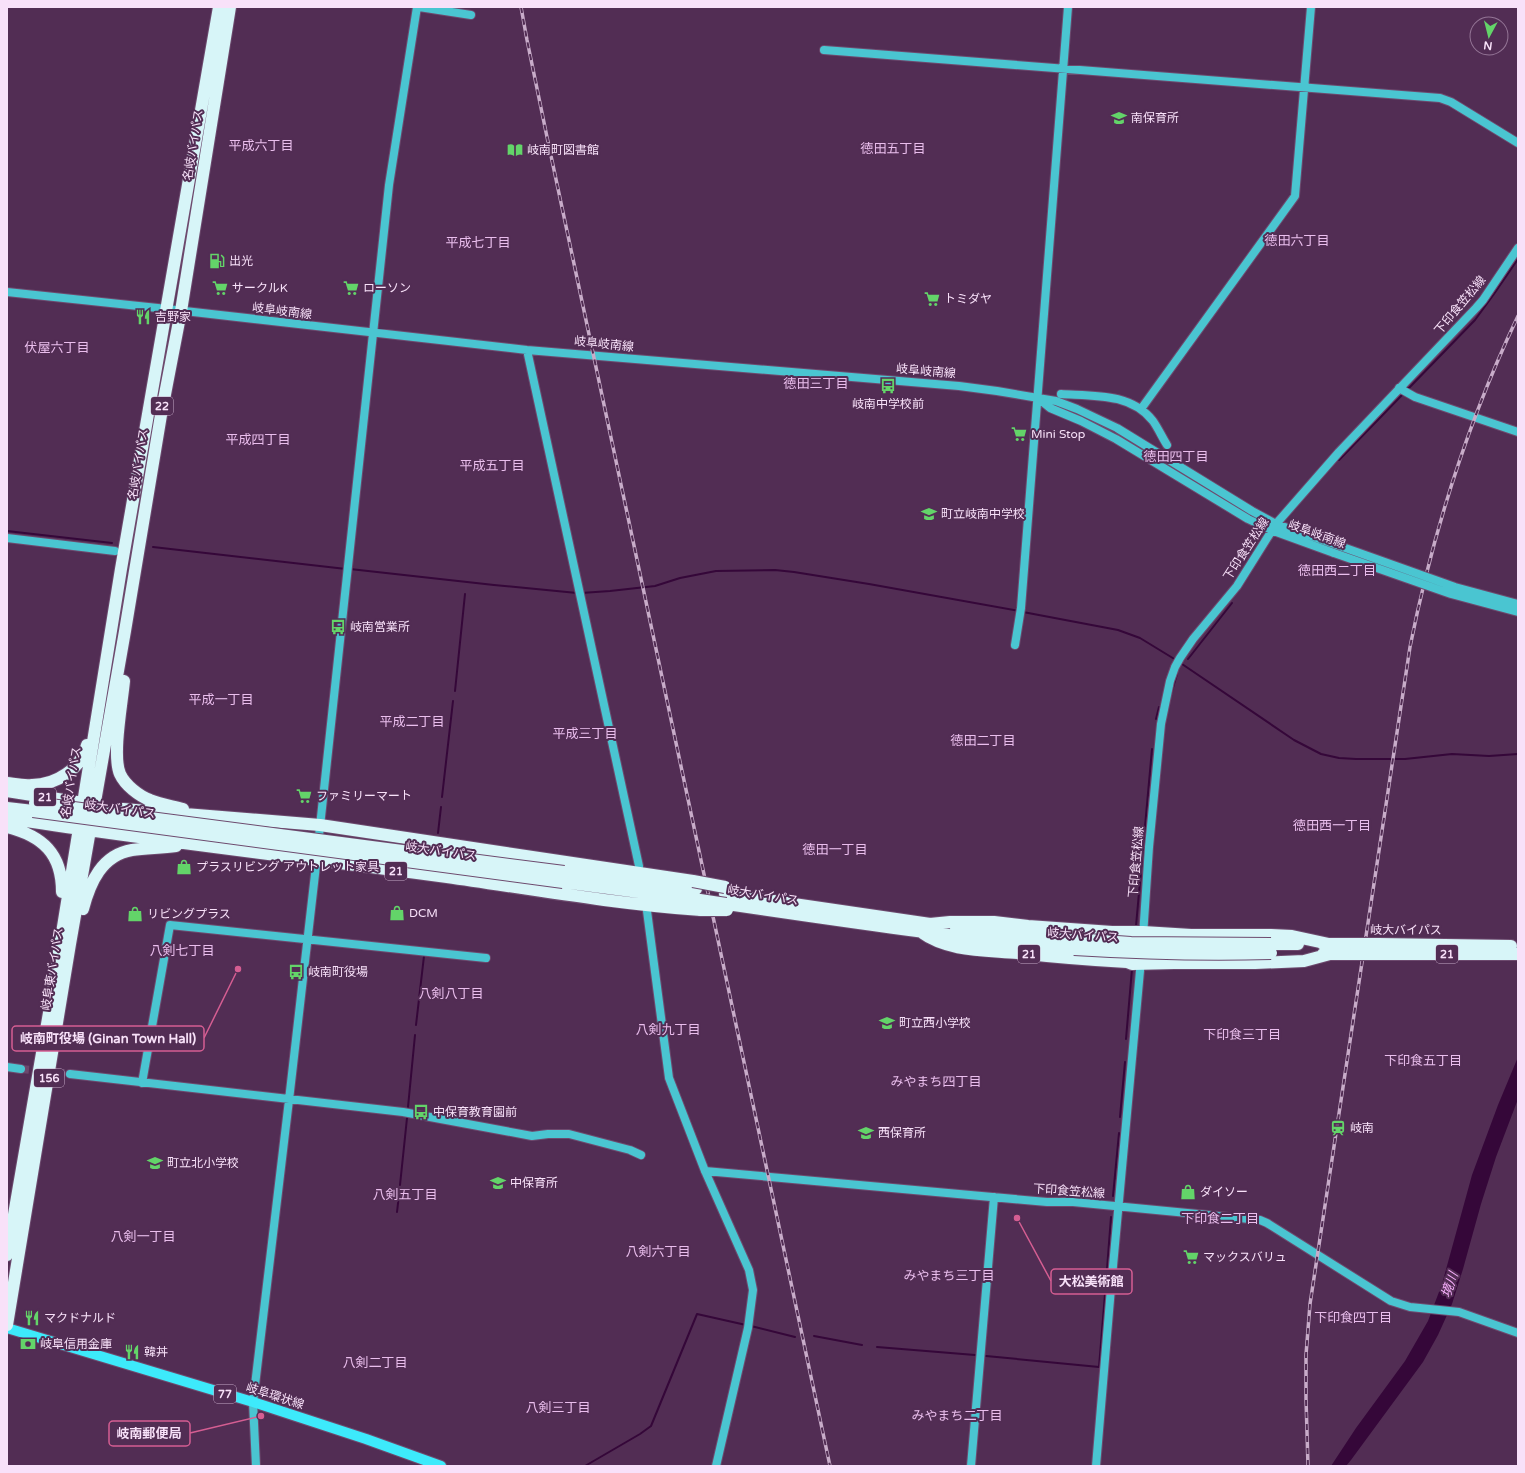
<svg xmlns="http://www.w3.org/2000/svg" width="1525" height="1473" font-family="'Varela Round','Noto Sans JP',sans-serif">
	<rect width="100%" height="100%" fill="#522d54"/>
	<!-- water -->
	<path fill="#350739" d="M1518 1057V1099L1496 1157 1481 1204 1463 1269 1452 1304 1438 1335 1423 1362 1351 1460 1346 1466H1331L1356 1428 1405 1361 1428 1321 1442 1284 1472 1175 1498 1105Z"/>
	<g fill="none" stroke-linecap="round" stroke-linejoin="round">
		<!-- stream -->
		<path stroke="#350739" stroke-width="2" d="M1407 390 1475 320 1494 294 1518 259
			M1339 460 1404 393
			M7 531 112 543
			M153 547 346 569
			M350 569 494 585 577 593
			M581 593 610 591 655 586 680 578 716 571 775 570 794 572 869 584 1019 611
			M1023 612 1118 630 1140 638 1176 660
			M1188 659 1232 603
			M1179 662 1294 740 1321 754 1339 758 1356 759H1405L1452 754 1489 756 1518 754
			M455 691 465 594
			M1171 694 1177 674
			M1156 719 1159 707
			M442 797 453 701
			M438 833 441 807
			M1136 926 1152 749
			M416 1025 424 956
			M1126 1039 1132 969
			M408 1107 415 1035
			M1120 1117 1125 1062
			M400 1185 407 1118
			M1113 1196 1119 1133
			M397 1212 399 1195
			M1106 1282 1111 1217
			M751 1326 795 1337
			M814 1336 862 1345
			M877 1347 975 1355
			M986 1356 1099 1367 1105 1294
			M585 1466 640 1434 651 1426 697 1314 746 1325"/>
		<!-- secondary-tunnel -->
		<path stroke="#6b486d" stroke-width="8" stroke-dasharray="8 4" stroke-linecap="butt" d="M21 1069 70 1074"/>
		<defs>
			<path id="secondary" d="M419 7 471 15
				M824 50 1440 98 1451 102 1518 143
				M7 292 167 309 527 350 959 386 997 391 1056 401 1077 409 1117 428 1252 511 1276 524 1337 545
				M527 350 639 866
				M1399 388 1415 397 1518 432
				M1061 394C1094 396 1131 393 1153 421 1158 428 1162 437 1167 445
				M1039 399 1050 408 1081 421 1116 439 1248 519 1271 530 1334 553
				M1141 409 1295 196 1311 7
				M7 538 115 551
				M1015 645 1021 608 1068 7
				M318 845 389 185 417 7
				M647 911 669 1078 705 1171 749 1270 753 1290 748 1328 716 1466
				M1143 936 1149 847 1161 724 1170 681 1175 667 1180 658 1193 639 1237 586 1276 524 1339 452 1476 308 1483 300 1518 248
				M7 1067 21 1069
				M70 1074 403 1112 532 1136 548 1134H569L630 1150 641 1155
				M142 1083 170 925 486 958
				M705 1171 1047 1202H1073L1260 1220 1267 1223 1391 1301 1410 1307 1459 1312 1518 1333
				M256 1466 253 1402 289 1100 317 857
				M971 1466 994 1197
				M1096 1466 1111 1288 1141 960"/>
			<path id="primary" d="M7 1328 253 1402 366 1439 441 1466"/>
			<path id="highway" d="M124 681C122 703 112 756 120 774 125 785 139 796 150 800 160 804 172 806 183 809
				M7 783C15 784 24 786 32 785 56 785 81 769 87 745
				M7 791 89 804
				M7 808 33 811
				M123 809 320 825 693 881
				M7 818C153 841 300 857 447 877 531 889 616 904 701 910
				M7 827C43 836 62 854 62 892
				M564 872 696 889
				M563 882 700 900
				M725 894 937 925
				M726 904C842 921 957 938 1074 949
				M83 909C90 882 102 855 132 850 147 848 161 848 176 846
				M930 924 950 922H994L1028 926 1112 932H1143L1191 935H1271L1292 936 1329 944
				M956 928 993 933 1074 939
				M921 932C948 952 986 950 1018 953 1054 957 1091 960 1127 962L1132 964 1174 963H1255L1304 961 1330 954
				M1271 944H1298
				M1323 944H1355
				M1378 944 1511 946
				M1323 954H1354
				M1376 954H1518
				M7 1255 50 1007 121 569 219 7
				M7 1325 70 944 125 631 161 415 181 311 230 7"/>
		</defs>
		<!-- secondary casing -->
		<use href="#secondary" stroke="#6d4a6e" stroke-width="10"/>
		<!-- primary casing -->
		<use href="#primary" stroke="#6d4a6e" stroke-width="12"/>
		<!-- highway casing -->
		<use href="#highway" stroke="#6d4a6e" stroke-width="14"/>
		<!-- secondary -->
		<use href="#secondary" stroke="#4ac5d1" stroke-width="8"/>
		<!-- primary -->
		<use href="#primary" stroke="#3deafb" stroke-width="10"/>
		<!-- highway -->
		<use href="#highway" stroke="#d7f5f8" stroke-width="12"/>
		<defs>
			<path id="rail" d="M521 7 527 40 547 137 830 1466
				M1308 1466 1306 1399V1355L1310 1304 1410 647C1433 532 1468 421 1518 316"/>
		</defs>
		<!-- rail casing -->
		<use href="#rail" stroke="#c8acc9" stroke-width="3.5"/>
		<!-- rail -->
		<use href="#rail" stroke="#522d54" stroke-width="2" stroke-dasharray="6" stroke-linecap="butt"/>
		<defs>
			<path id="secondary-bridge" d="M1337 545 1455 587 1518 604
				M1334 553 1451 594 1518 612"/>
			<path id="highway-bridge" d="M35 803 564 872
				M33 811 563 882
				M693 881 725 887
				M700 900 726 904
				M701 910H727
				M1074 939 1131 943 1271 944
				M1355 944H1378
				M1074 949C1139 953 1205 955 1271 953
				M1354 954H1376"/>
		</defs>
		<!-- secondary-bridge casing -->
		<use href="#secondary-bridge" stroke="#6d4a6e" stroke-width="10" stroke-linecap="butt"/>
		<!-- highway-bridge casing -->
		<use href="#highway-bridge" stroke="#6d4a6e" stroke-width="14" stroke-linecap="butt"/>
		<!-- secondary-bridge -->
		<use href="#secondary-bridge" stroke="#4ac5d1" stroke-width="8"/>
		<!-- highway-bridge -->
		<use href="#highway-bridge" stroke="#d7f5f8" stroke-width="12"/>
	</g>
	<!-- icons -->
	<defs>
		<symbol id="school-bare" viewBox="-9 -9 18 18"><path d="M0-5L7-2L0 1L-7-2ZM-4 1L0 2.5L4 1V4Q0 6-4 4Z" fill="#63d469" stroke="#522d54" stroke-width="2.5" paint-order="stroke"/></symbol>
		<symbol id="library-bare" viewBox="-9 -9 18 18"><path d="M-6-4Q-3-5.5-.7-3.5V5Q-3 3-6 4ZM6-4Q3-5.5 .7-3.5V5Q3 3 6 4Z" fill="#63d469" stroke="#522d54" stroke-width="2.5" paint-order="stroke"/></symbol>
		<symbol id="fuel-bare" viewBox="-9 -9 18 18"><path d="M-5.5-6h7V0h2V4h1.3V-2.5L3-4.5l.8-.8L6-3V5H2.5V1h-1V6h-7ZM-4.2-4.7v3.2H.2V-4.7Z" fill="#63d469" stroke="#522d54" stroke-width="2.5" paint-order="stroke"/></symbol>
		<symbol id="supermarket-bare" viewBox="-9 -9 18 18"><path d="M-6-5.5h2.5l.6 2H6L4.5 2H-2.5L-4.4-4H-6ZM-1.5 3.2a1.3 1.3 0 1 0 .1 0ZM3 3.2a1.3 1.3 0 1 0 .1 0Z" fill="#63d469" stroke="#522d54" stroke-width="2.5" paint-order="stroke"/></symbol>
		<symbol id="restaurant-bare" viewBox="-9 -9 18 18"><path d="M-5-6h1v4h1v-4h1v4h1v-4h1v5L-1.5 .5V6h-2V.5L-5-1ZM5-6V6H3V1.5H1.5Q1.5-4 5-6Z" fill="#63d469" stroke="#522d54" stroke-width="2.5" paint-order="stroke"/></symbol>
		<symbol id="bus-bare" viewBox="-9 -9 18 18"><path d="M-5-6H5V4H4V6H2V4H-2V6H-4V4H-5ZM-3.5-4V0h7V-4ZM-3.5 1.2v1.5H-2V1.2ZM2 1.2v1.5H3.5V1.2Z" fill="#63d469" stroke="#522d54" stroke-width="2.5" paint-order="stroke"/></symbol>
		<symbol id="shop-bare" viewBox="-9 -9 18 18"><path d="M-5-2.5h2.3a2.7 3.5 0 0 1 5.4 0H5L5.5 6h-11ZM-1.5-2.5h3a1.5 2.3 0 0 0-3 0Z" fill="#63d469" stroke="#522d54" stroke-width="2.5" paint-order="stroke"/></symbol>
		<symbol id="station-bare" viewBox="-9 -9 18 18"><path d="M-3-6H3Q5-6 5-4V2Q5 4 3 4L4.5 6H3L1.5 4h-3L-3 6H-4.5L-3 4Q-5 4-5 2V-4Q-5-6-3-6ZM-3.5-4v3h7v-3ZM-3.5 1v1.5H-2V1ZM2 1v1.5H3.5V1Z" fill="#63d469" stroke="#522d54" stroke-width="2.5" paint-order="stroke"/></symbol>
		<symbol id="bank-bare" viewBox="-9 -9 18 18"><path d="M-6-4H6V4H-6ZM0-2.3a2.3 2.3 0 1 0 0 4.6a2.3 2.3 0 1 0 0-4.6Z" fill="#63d469" stroke="#522d54" stroke-width="2.5" paint-order="stroke"/></symbol>
	</defs>
	<g fill-rule="evenodd">
		<use href="#school-bare" x="1108" y="107" width="22" height="22"/>
		<use href="#library-bare" x="504" y="139" width="22" height="22"/>
		<use href="#fuel-bare" x="206" y="250" width="22" height="22"/>
		<use href="#supermarket-bare" x="209" y="277" width="22" height="22"/>
		<use href="#supermarket-bare" x="340" y="277" width="22" height="22"/>
		<use href="#supermarket-bare" x="921" y="288" width="22" height="22"/>
		<use href="#restaurant-bare" x="132" y="306" width="22" height="22"/>
		<use href="#bus-bare" x="877" y="375" width="22" height="22"/>
		<use href="#supermarket-bare" x="1008" y="423" width="22" height="22"/>
		<use href="#school-bare" x="918" y="503" width="22" height="22"/>
		<use href="#bus-bare" x="327" y="616" width="22" height="22"/>
		<use href="#supermarket-bare" x="293" y="785" width="22" height="22"/>
		<use href="#shop-bare" x="173" y="856" width="22" height="22"/>
		<use href="#shop-bare" x="386" y="902" width="22" height="22"/>
		<use href="#shop-bare" x="124" y="903" width="22" height="22"/>
		<use href="#bus-bare" x="285" y="961" width="22" height="22"/>
		<use href="#school-bare" x="876" y="1012" width="22" height="22"/>
		<use href="#bus-bare" x="410" y="1101" width="22" height="22"/>
		<use href="#station-bare" x="1327" y="1117" width="22" height="22"/>
		<use href="#school-bare" x="855" y="1122" width="22" height="22"/>
		<use href="#school-bare" x="144" y="1152" width="22" height="22"/>
		<use href="#school-bare" x="487" y="1172" width="22" height="22"/>
		<use href="#shop-bare" x="1177" y="1181" width="22" height="22"/>
		<use href="#supermarket-bare" x="1180" y="1246" width="22" height="22"/>
		<use href="#restaurant-bare" x="21" y="1307" width="22" height="22"/>
		<use href="#bank-bare" x="17" y="1333" width="22" height="22"/>
		<use href="#restaurant-bare" x="121" y="1341" width="22" height="22"/>
	</g>
	<g text-anchor="middle" dominant-baseline="central" stroke-width="4" stroke-linejoin="round" paint-order="stroke">
		<!-- shield labels -->
		<g fill="#522d54" stroke="#c6abc8" stroke-width="1">
			<rect x="151" y="397" width="22" height="18" rx="3"/>
			<rect x="34" y="788" width="22" height="18" rx="3"/>
			<rect x="385" y="862" width="22" height="18" rx="3"/>
			<rect x="1018" y="945" width="22" height="18" rx="3"/>
			<rect x="1436" y="945" width="22" height="18" rx="3"/>
			<rect x="34" y="1069" width="30" height="18" rx="3"/>
			<rect x="214" y="1385" width="22" height="18" rx="3"/>
		</g>
		<g font-size="11" font-weight="bold" fill="#f8e1f9">
			<text x="162" y="406">22</text>
			<text x="45" y="797">21</text>
			<text x="396" y="871">21</text>
			<text x="1029" y="954">21</text>
			<text x="1447" y="954">21</text>
			<text x="49" y="1078">156</text>
			<text x="225" y="1394">77</text>
		</g>
		<!-- poi labels -->
		<g font-size="12" fill="#f8e1f9" stroke="#522d54" text-anchor="start">
			<text x="1131" y="118">南保育所</text>
			<text x="527" y="150">岐南町図書館</text>
			<text x="229" y="261">出光</text>
			<text x="232" y="288">サークルK</text>
			<text x="363" y="288">ローソン</text>
			<text x="944" y="299">トミダヤ</text>
			<text x="155" y="317">吉野家</text>
			<text x="888" y="404" text-anchor="middle">岐南中学校前</text>
			<text x="1031" y="434">Mini Stop</text>
			<text x="941" y="514">町立岐南中学校</text>
			<text x="350" y="627">岐南営業所</text>
			<text x="316" y="796">ファミリーマート</text>
			<text x="196" y="867">プラスリビング アウトレット家具</text>
			<text x="409" y="913">DCM</text>
			<text x="147" y="914">リビングプラス</text>
			<text x="308" y="972">岐南町役場</text>
			<text x="899" y="1023">町立西小学校</text>
			<text x="433" y="1112">中保育教育園前</text>
			<text x="1350" y="1128">岐南</text>
			<text x="878" y="1133">西保育所</text>
			<text x="167" y="1163">町立北小学校</text>
			<text x="510" y="1183">中保育所</text>
			<text x="1200" y="1192">ダイソー</text>
			<text x="1203" y="1257">マックスバリュ</text>
			<text x="44" y="1318">マクドナルド</text>
			<text x="40" y="1344">岐阜信用金庫</text>
			<text x="144" y="1352">韓丼</text>
		</g>
		<!-- street labels -->
		<g font-size="12" fill="#f8e1f9" stroke="#522d54">
			<text transform="translate(193 145) rotate(-81)">名岐バイパス</text>
			<text transform="translate(1460 305) rotate(-50)">下印食笠松線</text>
			<text transform="translate(282 311) rotate(7)">岐阜岐南線</text>
			<text transform="translate(604 344) rotate(6)">岐阜岐南線</text>
			<text transform="translate(926 371) rotate(5)">岐阜岐南線</text>
			<text transform="translate(138 464) rotate(-81)">名岐バイパス</text>
			<text transform="translate(1317 534) rotate(20)">岐阜岐南線</text>
			<text transform="translate(1246 549) rotate(-57)">下印食笠松線</text>
			<text transform="translate(71 782) rotate(-81)">名岐バイパス</text>
			<text transform="translate(120 809) rotate(8)">岐大バイパス</text>
			<text transform="translate(441 851) rotate(8)">岐大バイパス</text>
			<text transform="translate(1136 862) rotate(-85)">下印食笠松線</text>
			<text transform="translate(763 895) rotate(9)">岐大バイパス</text>
			<text x="1406" y="930">岐大バイパス</text>
			<text transform="translate(1083 935) rotate(4)">岐大バイパス</text>
			<text transform="translate(52 969) rotate(-81)">岐阜東バイパス</text>
			<text transform="translate(1069 1191) rotate(4)">下印食笠松線</text>
			<text transform="translate(275 1396) rotate(18)">岐阜環状線</text>
		</g>
		<!-- neighbourhood labels -->
		<g font-size="13" fill="#eabeed" stroke="#522d54">
			<text x="261" y="146">平成六丁目</text>
			<text x="893" y="149">徳田五丁目</text>
			<text x="1297" y="241">徳田六丁目</text>
			<text x="478" y="243">平成七丁目</text>
			<text x="57" y="348">伏屋六丁目</text>
			<text x="816" y="384">徳田三丁目</text>
			<text x="258" y="440">平成四丁目</text>
			<text x="1176" y="457">徳田四丁目</text>
			<text x="492" y="466">平成五丁目</text>
			<text x="1337" y="571">徳田西二丁目</text>
			<text x="221" y="700">平成一丁目</text>
			<text x="412" y="722">平成二丁目</text>
			<text x="585" y="734">平成三丁目</text>
			<text x="983" y="741">徳田二丁目</text>
			<text x="1332" y="826">徳田西一丁目</text>
			<text x="835" y="850">徳田一丁目</text>
			<text x="182" y="951">八剣七丁目</text>
			<text x="451" y="994">八剣八丁目</text>
			<text x="668" y="1030">八剣九丁目</text>
			<text x="1242" y="1035">下印食三丁目</text>
			<text x="1423" y="1061">下印食五丁目</text>
			<text x="936" y="1082">みやまち四丁目</text>
			<text x="405" y="1195">八剣五丁目</text>
			<text x="1220" y="1219">下印食二丁目</text>
			<text x="143" y="1237">八剣一丁目</text>
			<text x="658" y="1252">八剣六丁目</text>
			<text x="949" y="1276">みやまち三丁目</text>
			<text x="1353" y="1318">下印食四丁目</text>
			<text x="375" y="1363">八剣二丁目</text>
			<text x="558" y="1408">八剣三丁目</text>
			<text x="957" y="1416">みやまち二丁目</text>
		</g>
		<!-- water labels -->
		<g font-size="13" font-style="italic" fill="#f8b0fd" stroke="#522d54">
			<text transform="translate(1450 1285) rotate(-71)">境川</text>
		</g>
	</g>
	<!-- callouts -->
	<path fill="none" stroke="#d55e92" stroke-width="1.5" d="M238 969L204 1038M1017 1218L1051 1281M261 1416L190 1433"/>
	<g fill="#d55e92" stroke="#522d54" stroke-width="1.5">
		<circle cx="238" cy="969" r="4"/>
		<circle cx="1017" cy="1218" r="4"/>
		<circle cx="261" cy="1416" r="4"/>
	</g>
	<g fill="#522d54" stroke="#d55e92" stroke-width="1.5">
		<rect x="12" y="1026" width="192" height="25" rx="4"/>
		<rect x="1051" y="1269" width="81" height="25" rx="4"/>
		<rect x="109" y="1421" width="81" height="25" rx="4"/>
	</g>
	<g font-size="13" text-anchor="middle" font-weight="bold" fill="#f8e1f9">
		<text x="108" y="1043">岐南町役場 (Ginan Town Hall)</text>
		<text x="1091" y="1286">大松美術館</text>
		<text x="149" y="1438">岐南郵便局</text>
	</g>
	<!-- border -->
	<rect width="1525" height="1473" fill="none" stroke="#f8e1f9" stroke-width="16"/>
	<!-- north arrow -->
	<g transform="translate(1489 36) rotate(187)"><circle r="19" fill="#522d54" stroke="#947596"/>
	<path d="M0-3L7 15L0 10L-7 15Z" fill="#63d469"/>
	<text y="-6" font-size="11" font-weight="bold" text-anchor="middle" fill="#f8e1f9">N</text>
	</g>
</svg>
